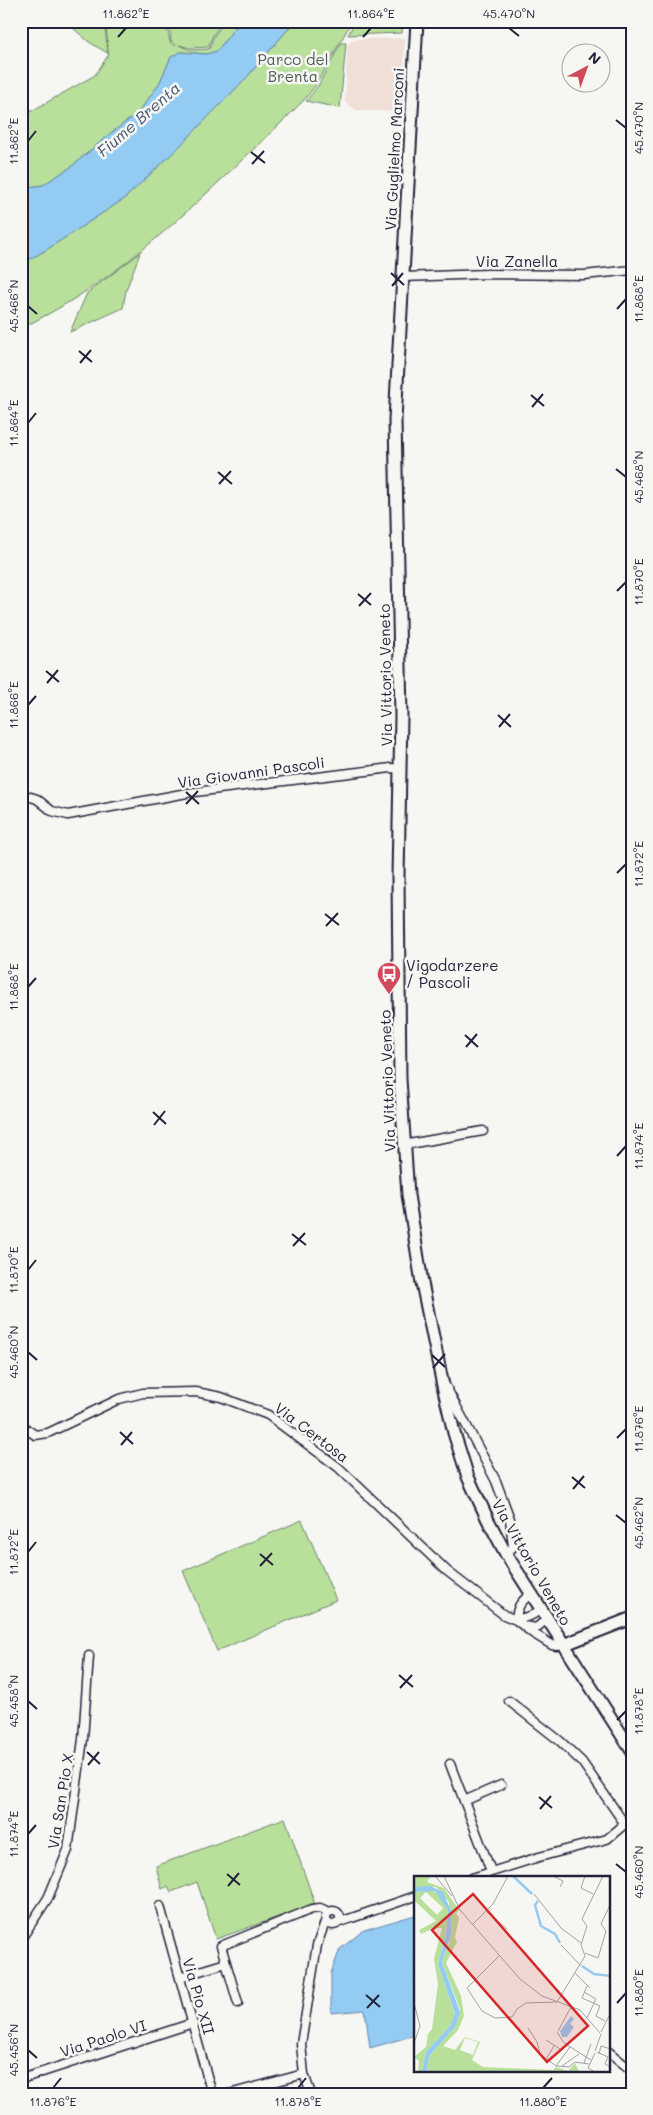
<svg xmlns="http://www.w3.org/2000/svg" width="653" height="2115" font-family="Mali,sans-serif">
	<rect width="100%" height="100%" fill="#f6f6f2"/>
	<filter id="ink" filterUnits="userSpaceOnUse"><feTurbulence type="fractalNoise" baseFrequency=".02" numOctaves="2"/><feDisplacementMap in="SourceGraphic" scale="10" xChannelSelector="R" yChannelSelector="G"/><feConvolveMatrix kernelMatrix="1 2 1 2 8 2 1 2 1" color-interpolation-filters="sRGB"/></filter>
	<g filter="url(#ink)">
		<!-- built -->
		<path fill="#f0dfd7" d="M405 38 402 112 356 110 345 102 347 47 350 42 357 39Z"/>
		<!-- green -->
		<path fill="#b8e09b" stroke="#6d816b" d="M65 21H104L108 53 106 21H166L170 42 174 46 176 45 171 41 169 21H223L213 35 208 47 190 48 179 45 190 50 209 49 214 36 225 21H240L217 51 206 54 181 52 171 57 159 84 138 113 111 133 71 167 43 185 21 188V117L95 75 109 54 89 42Z
			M295 21H352L316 85 303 101C277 128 250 152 223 178 162 236 97 292 21 328V264L46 250 124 199 176 150 247 77Z
			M355 21H403L402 33 348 35Z
			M341 43H346L340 108 306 101 318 86Z
			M140 253 126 290 123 308 70 332 87 293Z
			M302 1520 336 1600 217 1651 183 1571Z
			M285 1818 315 1904 216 1939 197 1882 171 1892 168 1886 162 1889 156 1866Z"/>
		<!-- water -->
		<path fill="#94cbf3" stroke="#6687a9" d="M240 21H295L247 77 176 150 124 199 46 250 21 264V188L43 185 71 167 111 133 138 113 159 84 171 57 180 52 206 54 217 51Z
			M415 1915V2035L370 2048 365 2010 331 2013V1973L340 1949 364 1930Z"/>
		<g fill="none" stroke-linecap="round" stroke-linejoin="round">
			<defs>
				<path id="street" d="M403 277 487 274 584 275 632 270
					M21 794 37 799 52 811 68 815 187 793 391 768 401 769
					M403 1145 483 1131
					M445 1385 496 1481 510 1519 513 1547 506 1554
					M21 1425 35 1435 48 1433 119 1399 143 1393 196 1392 221 1397 268 1415 338 1467 447 1571 504 1615 516 1620 531 1632 552 1645 557 1646 563 1645
					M516 1620C517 1607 520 1602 531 1594
					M516 1620 530 1616 541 1610
					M524 1626 536 1628 547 1619
					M509 1701 560 1741 582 1762 624 1823
					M450 1764 491 1871
					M464 1801 501 1785
					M472 1878 539 1857 607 1839 632 1818
					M160 1906 212 2094
					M326 1918a7 7 0 1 1 14 0a7 7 0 1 1-14 0Z
					M337 1923 416 1896
					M21 1939 48 1898 68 1850 83 1739 89 1656
					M180 1977 226 1963
					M238 2003 221 1946 312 1909 320 1908 329 1912
					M609 2052 632 2071
					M21 2079 193 2023
					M229 2094 304 2074
					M311 2094 304 2074 301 2044 317 1945 326 1919"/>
				<path id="secondary" d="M417 21 395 420 401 716 398 877 400 1079 408 1195 422 1283 442 1381 454 1433 468 1477 488 1520 506 1554 632 1751
					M563 1645 632 1618"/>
			</defs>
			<!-- street casing -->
			<use href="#street" stroke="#22223b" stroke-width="11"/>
			<!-- secondary casing -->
			<use href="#secondary" stroke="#22223b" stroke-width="15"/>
			<!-- street -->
			<use href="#street" stroke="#f6f6f2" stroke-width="8"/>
			<!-- secondary -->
			<use href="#secondary" stroke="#f6f6f2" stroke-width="11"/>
		</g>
	</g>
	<!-- ticks -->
	<path fill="none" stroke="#22223b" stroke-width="2" d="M509 28 519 36M118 37 126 28M363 37 371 28M616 120 626 128M28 141 36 131M251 152 265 163M252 164 264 151M391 273 404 285M392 286 403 273M28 306 37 314M617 309 626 299M79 351 92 362M80 363 91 350M531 395 544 406M532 407 543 394M28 423 36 413M616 469 626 477M218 472 232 484M219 484 231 471M617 591 626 582M358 594 371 605M359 606 371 593M46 671 59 682M47 683 58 670M28 705 36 696M498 715 511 727M499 727 510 714M186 792 199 804M186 804 198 791M617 873 626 864M325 914 339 925M326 926 338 913M28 987 36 978M465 1035 478 1047M466 1047 477 1034M153 1112 166 1124M154 1125 165 1111M617 1156 626 1146M292 1234 306 1245M293 1246 305 1233M28 1270 36 1260M28 1352 37 1360M432 1355 445 1367M433 1368 445 1354M120 1432 133 1444M617 1438 626 1429M121 1445 132 1432M572 1477 585 1488M573 1489 584 1476M616 1515 626 1523M28 1552 36 1542M260 1554 273 1565M260 1566 272 1553M399 1675 413 1687M400 1688 412 1675M28 1701 37 1709M617 1720 626 1711M87 1752 100 1764M88 1765 99 1752M539 1797 552 1808M540 1809 551 1796M28 1834 36 1825M616 1864 626 1872M227 1874 240 1885M228 1886 239 1873M366 1995 380 2007M617 2003 626 1993M367 2008 379 1995M28 2050 37 2058M53 2088 61 2078M298 2088 306 2078M543 2088 552 2078"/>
	<!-- icons -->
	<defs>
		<symbol id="bus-pin" viewBox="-11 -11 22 30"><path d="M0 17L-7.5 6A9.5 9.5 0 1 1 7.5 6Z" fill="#d1495b" stroke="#f6f6f2"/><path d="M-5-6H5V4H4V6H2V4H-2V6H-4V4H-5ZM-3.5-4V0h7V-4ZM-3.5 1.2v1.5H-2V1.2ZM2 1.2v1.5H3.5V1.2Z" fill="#fff"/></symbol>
	</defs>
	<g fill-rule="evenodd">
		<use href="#bus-pin" x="375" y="960" width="28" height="38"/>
	</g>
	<g text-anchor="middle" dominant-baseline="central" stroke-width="5" stroke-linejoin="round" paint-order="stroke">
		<!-- park labels -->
		<g font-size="15" fill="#4f5b58" stroke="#f6f6f2">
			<text x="293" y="59">Parco del<tspan x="293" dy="17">Brenta</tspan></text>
		</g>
		<!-- street labels -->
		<g font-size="15" fill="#22223b" stroke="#f6f6f2">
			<text transform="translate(394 149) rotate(-87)">Via Guglielmo Marconi</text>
			<text x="517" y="261">Via Zanella</text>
			<text transform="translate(385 675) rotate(-91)">Via Vittorio Veneto</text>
			<text transform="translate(251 772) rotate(-8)">Via Giovanni Pascoli</text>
			<text transform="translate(387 1081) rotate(-92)">Via Vittorio Veneto</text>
			<text transform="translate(312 1432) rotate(37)">Via Certosa</text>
			<text transform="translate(532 1562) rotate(60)">Via Vittorio Veneto</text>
			<text transform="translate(60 1801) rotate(-81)">Via San Pio X</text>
			<text transform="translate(199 1996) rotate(74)">Via Pio XII</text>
			<text transform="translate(103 2038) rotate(-18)">Via Paolo VI</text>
		</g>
		<!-- poi labels -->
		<g font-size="15" fill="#22223b" stroke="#f6f6f2" text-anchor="start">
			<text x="406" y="965">Vigodarzere<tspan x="406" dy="17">/ Pascoli</tspan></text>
		</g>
		<!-- water labels -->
		<g font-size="16" font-style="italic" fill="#445572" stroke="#f6f6f2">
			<text transform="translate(138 119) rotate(-41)">Fiume Brenta</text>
		</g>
	</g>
	<!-- overview -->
	<g transform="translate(414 1876)">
		<rect width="196" height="196" fill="#f6f6f2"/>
		<path d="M17 0 13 6 30 12 45 34 42 37 45 42 41 61 43 66 32 87 47 120 50 140 44 154 29 170 41 174 51 161 66 166 58 184 69 191 139 194 142 191 154 195 161 187 165 196H13L15 180 41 151 46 133 28 86 35 67V26L22 11 0 12V1ZM51 162 64 166 59 179 46 174ZM18 14 27 20 34 34 32 59 24 88 41 139 36 150 12 176 8 196H4L5 185 0 181 12 171 14 158 18 153 24 108 20 83 28 52H20L7 58 5 54 22 45 0 24V16ZM12 16 29 32 23 39 6 22Z" fill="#b8e09b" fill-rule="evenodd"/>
		<path d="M16 10 29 16 37 35V59L28 86 46 136 41 151 15 180 13 196H8L12 176 36 150 41 138 24 88 32 59 34 34 21 15 0 16V11ZM157 140 160 143 156 148 160 151 153 161H148L146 155Z" fill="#94cbf3"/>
		<path fill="none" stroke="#94cbf3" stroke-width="2.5" d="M99 0 118 18M124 25 121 29 127 50 141 58 146 67M168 90 180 98 197 100"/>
		<path fill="none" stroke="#a1a1a9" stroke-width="1" d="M21 0 38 20M30 0 46 34 106 103 128 120 166 134 186 157M139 0 149 5 146 11M171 0 167 12 179 18M120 18 147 52 167 67M73 36 93 53M58 49 79 28 94 0M147 69 167 90M171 77 184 82 192 55 187 48 197 27M85 80 53 112 68 135 81 142 98 141 103 133 112 127 143 126 171 80 167 69 173 50 168 43 189 0M161 97 176 112M173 110 168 122 186 130 182 140 191 145M170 116 182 123 173 142M0 127 6 150 0 167M114 152 123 166 126 178 142 190 155 191 161 186 175 188M144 155 157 131M143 156 150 167 177 184M187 156 197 136M132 164 146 173M181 175 187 158M183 176 194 181 191 188 197 191M185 178 187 170 197 173M132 183 140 170M170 187 177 168M142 190 156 171M148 190 165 178M181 196 174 192 181 177"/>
		<path fill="#d62828" fill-opacity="0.15" stroke="#d62828" stroke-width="2.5" d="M59 18 174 150 133 186 18 54Z"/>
		<rect width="196" height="196" fill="none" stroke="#22223b" stroke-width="2.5"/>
	</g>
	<!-- margin -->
	<rect width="653" height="2115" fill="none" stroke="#f6f6f2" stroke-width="55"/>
	<!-- north arrow -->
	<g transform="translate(586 68) rotate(41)"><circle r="24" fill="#f6f6f2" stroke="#a1a1a9"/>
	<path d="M0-4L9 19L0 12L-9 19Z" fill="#d1495b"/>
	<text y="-8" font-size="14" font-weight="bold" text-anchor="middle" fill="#22223b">N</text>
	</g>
	<rect x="28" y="28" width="598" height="2060" fill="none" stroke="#22223b" stroke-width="2"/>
	<g font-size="12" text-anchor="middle" fill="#22223b">
		<text x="126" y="18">11.862°E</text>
		<text x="371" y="18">11.864°E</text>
		<text x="509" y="18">45.470°N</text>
		<text transform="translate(639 128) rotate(-90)" y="4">45.470°N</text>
		<text transform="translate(14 141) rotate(-90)" y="4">11.862°E</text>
		<text transform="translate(639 299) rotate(-90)" y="4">11.868°E</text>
		<text transform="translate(14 306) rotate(-90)" y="4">45.466°N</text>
		<text transform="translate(14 423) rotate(-90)" y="4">11.864°E</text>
		<text transform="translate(639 477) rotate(-90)" y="4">45.468°N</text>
		<text transform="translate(639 582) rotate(-90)" y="4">11.870°E</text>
		<text transform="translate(14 705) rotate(-90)" y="4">11.866°E</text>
		<text transform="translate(639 864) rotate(-90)" y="4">11.872°E</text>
		<text transform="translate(14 987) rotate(-90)" y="4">11.868°E</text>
		<text transform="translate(639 1146) rotate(-90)" y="4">11.874°E</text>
		<text transform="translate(14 1270) rotate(-90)" y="4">11.870°E</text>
		<text transform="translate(14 1352) rotate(-90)" y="4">45.460°N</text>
		<text transform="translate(639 1429) rotate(-90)" y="4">11.876°E</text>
		<text transform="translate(639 1523) rotate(-90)" y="4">45.462°N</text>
		<text transform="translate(14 1552) rotate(-90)" y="4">11.872°E</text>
		<text transform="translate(14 1701) rotate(-90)" y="4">45.458°N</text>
		<text transform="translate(639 1711) rotate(-90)" y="4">11.878°E</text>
		<text transform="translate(14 1834) rotate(-90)" y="4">11.874°E</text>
		<text transform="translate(639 1872) rotate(-90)" y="4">45.460°N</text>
		<text transform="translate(639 1993) rotate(-90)" y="4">11.880°E</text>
		<text transform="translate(14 2050) rotate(-90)" y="4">45.456°N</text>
		<text x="53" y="2106">11.876°E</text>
		<text x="298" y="2106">11.878°E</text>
		<text x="543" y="2106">11.880°E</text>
	</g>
</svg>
